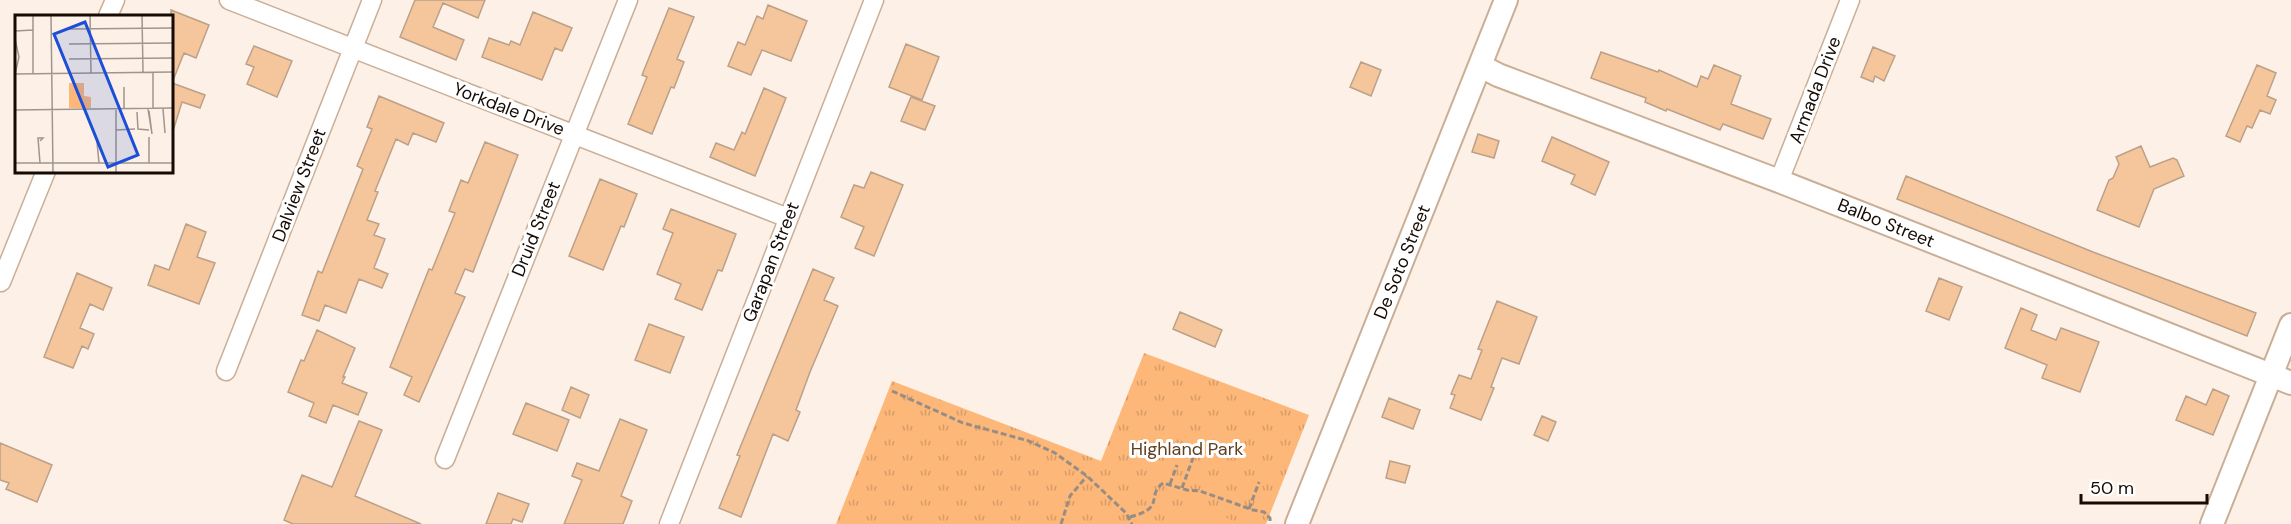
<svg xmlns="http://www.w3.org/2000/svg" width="2291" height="524" font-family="'DM Sans',sans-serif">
	<defs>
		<pattern id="grass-tufts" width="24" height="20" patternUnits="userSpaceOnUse" patternTransform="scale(1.5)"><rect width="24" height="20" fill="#fdb779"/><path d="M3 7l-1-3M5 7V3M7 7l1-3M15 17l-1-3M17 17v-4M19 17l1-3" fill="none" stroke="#d89c67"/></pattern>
	</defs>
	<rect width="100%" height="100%" fill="#fdf1e7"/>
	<!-- grass -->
	<path fill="url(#grass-tufts)" d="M1144 353 1309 415 1266 524H836L892 381 1101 461Z"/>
	<!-- pitch -->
	<path fill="#fdb779" d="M1186 502 1242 524H1178Z"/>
	<!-- building -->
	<path fill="#f5c59c" stroke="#bca088" stroke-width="1.5" d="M415 0H485L478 18 443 3 433 27 464 40 456 60 400 37Z
		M768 5 807 21 791 61 762 50 751 75 728 66 738 42 745 45 757 16 763 19Z
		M669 8 694 17 677 59 684 62 674 88 671 87 652 134 628 124 647 77 642 75Z
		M171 10 209 25 196 58 184 53 172 83 205 95 200 108 182 102 174 128H171Z
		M533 12 572 28 562 51 555 48 542 80 482 57 489 38 509 45 511 41 520 45Z
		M906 44 939 57 922 100 889 87Z
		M254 46 292 61 277 97 247 84 254 67 246 64Z
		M1873 47 1895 56 1884 81 1875 76 1873 82 1861 77Z
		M1601 52 1658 72 1659 70 1697 87 1701 76 1708 79 1714 65 1741 76 1731 104 1771 119 1763 139 1723 124 1720 130 1667 109 1666 111 1645 102 1646 98 1591 78Z
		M1361 62 1381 70 1371 96 1350 87Z
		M2257 65 2276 73 2267 96 2276 100 2270 114 2260 110 2252 128 2247 126 2240 142 2226 136Z
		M764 88 786 98 755 176 710 157 716 143 734 150 742 132 745 134Z
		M379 96 444 123 436 142 413 133 408 145 396 139 375 191 378 192 367 220 379 224 374 235 385 239 374 268 388 274 382 288 359 279 346 313 325 305 319 321 302 315 318 271 322 273 363 169 357 166 372 129 367 127Z
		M911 97 935 106 925 130 901 121Z
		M1478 134 1499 141 1494 158 1472 152Z
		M1552 137 1609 162 1595 195 1571 184 1575 175 1542 161Z
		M485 142 518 155 473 272 465 269 455 293 465 297 419 402 404 395 412 377 390 367 429 269 432 270 455 213 449 211 461 180 468 183Z
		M2141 146 2150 167 2173 158 2177 160 2184 176 2154 189 2139 227 2097 210 2109 180 2113 178 2119 164 2116 157Z
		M871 172 903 185 874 256 855 248 864 227 841 217 854 185 864 188Z
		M1906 176 2093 252 2256 313 2247 336 1897 199Z
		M600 179 637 194 624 227 621 226 603 270 569 256Z
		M671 209 736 234 722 271 718 270 702 310 675 299 681 284 657 274 673 233 663 229Z
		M186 224 206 232 197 257 215 263 199 304 148 285 155 265 169 270Z
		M813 269 834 278 824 300 838 306 810 372 796 410 800 412 788 441 773 434 741 517 719 508 740 456 737 455Z
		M77 273 112 288 103 310 90 304 80 328 94 334 88 349 82 346 73 368 44 357Z
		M1939 278 1962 287 1949 320 1926 311Z
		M1497 301 1537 317 1519 364 1502 358 1491 387 1494 388 1481 420 1450 408 1455 395 1451 394 1459 375 1471 379 1482 350 1478 349Z
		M2021 308 2037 315 2031 330 2056 340 2061 328 2099 342 2080 392 2042 378 2047 365 2005 348Z
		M1180 312 1222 330 1215 347 1173 329Z
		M649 324 684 337 670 373 635 360Z
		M317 330 355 348 343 377H345L342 383 367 393 358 415 333 405 326 423 309 416 314 403 288 392 301 360 304 361Z
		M571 387 589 395 580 418 562 410Z
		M2213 389 2229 396 2213 435 2176 420 2186 396 2206 405Z
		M1389 398 1420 410 1413 429 1382 417Z
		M526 403 569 420 557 451 513 434Z
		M1542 416 1556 422 1548 441 1534 435Z
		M620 419 647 430 621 496 632 501 623 524H564L582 480 572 476 577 463 599 471Z
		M359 421 382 430 355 496 421 524H293L284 520 302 475 332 487Z
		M0 443 52 465 37 502 6 489 9 483 0 480Z
		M1390 461 1410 466 1405 483 1386 478Z
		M498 493 529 504 522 522 513 519 511 524H486Z"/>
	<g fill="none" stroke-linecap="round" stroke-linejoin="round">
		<defs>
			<path id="minor" d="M229 0 788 218
				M108 16 115 0
				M1779 181 1850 0
				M1 282 46 171
				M226 371 372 0
				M445 459 628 0
				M669 524 874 0"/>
			<path id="tertiary" d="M1481 66 1498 75 1779 181 2291 383
				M1297 524 1506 0
				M2212 524 2291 325"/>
		</defs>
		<!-- minor casing -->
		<use href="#minor" stroke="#caae96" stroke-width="21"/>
		<!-- tertiary casing -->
		<use href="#tertiary" stroke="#caae96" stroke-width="26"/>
		<!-- path -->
		<path stroke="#988d84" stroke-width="3" stroke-dasharray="6 3" stroke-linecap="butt" d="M892 391 963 423 1029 441 1055 453 1087 476 1126 513 1132 524
			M1170 484 1177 465
			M1182 488 1193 458
			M1249 509 1259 482
			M1130 517C1167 507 1145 497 1163 483L1187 490 1200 491 1253 510 1264 512 1270 518V524
			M1061 524 1070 496 1087 476"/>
		<!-- minor -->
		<use href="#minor" stroke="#fff" stroke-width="18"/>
		<!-- tertiary -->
		<use href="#tertiary" stroke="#fff" stroke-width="22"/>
	</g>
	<g text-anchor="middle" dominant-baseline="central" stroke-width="6" stroke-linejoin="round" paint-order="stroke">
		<!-- street labels -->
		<g font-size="18" fill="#150b04" stroke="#fff">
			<text transform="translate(1815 90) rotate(-69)">Armada Drive</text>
			<text transform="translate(509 109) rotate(21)">Yorkdale Drive</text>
			<text transform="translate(299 185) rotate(-69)">Dalview Street</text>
			<text transform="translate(1886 223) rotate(22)">Balbo Street</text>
			<text transform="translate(536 229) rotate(-68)">Druid Street</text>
			<text transform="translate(771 262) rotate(-69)">Garapan Street</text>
			<text transform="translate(1402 262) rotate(-68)">De Soto Street</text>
		</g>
		<!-- park labels -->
		<g font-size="18" fill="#604021" stroke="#fff">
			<text x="1187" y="449">Highland Park</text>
		</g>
	</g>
	<!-- overview -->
	<g transform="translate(15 15)">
		<rect width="158" height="158" fill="#fdf1e7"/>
		<path d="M54 68H69V81L76 82V93H54Z" fill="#fdb779"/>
		<path fill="none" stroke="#a0958c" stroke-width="1.5" d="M18 0V59M36 0 38 157M75 0 76 58M127 0 128 57M54 14 158 13M0 16 18 15M0 24 4 42 0 59M54 29 158 28M54 44 158 43M138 58V94M0 59 158 57M109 94V72M133 94 137 119 134 96M148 94 150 118M0 95 158 93M101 95V157M122 97 123 114 134 115M101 115 120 114M25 126 28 123H23L25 148M82 127 84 148M0 148H158M134 148V122"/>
		<path fill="#1d4ed8" fill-opacity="0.15" stroke="#1d4ed8" stroke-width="3" d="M70 7 123 140 93 152 39 19Z"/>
		<rect width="158" height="158" fill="none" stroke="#150b04" stroke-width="3"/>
	</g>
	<!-- scale -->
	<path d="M2081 494v9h126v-9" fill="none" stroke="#150b04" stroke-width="3"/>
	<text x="2090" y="494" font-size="18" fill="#150b04" stroke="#ffffff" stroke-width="4.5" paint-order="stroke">50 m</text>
</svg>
